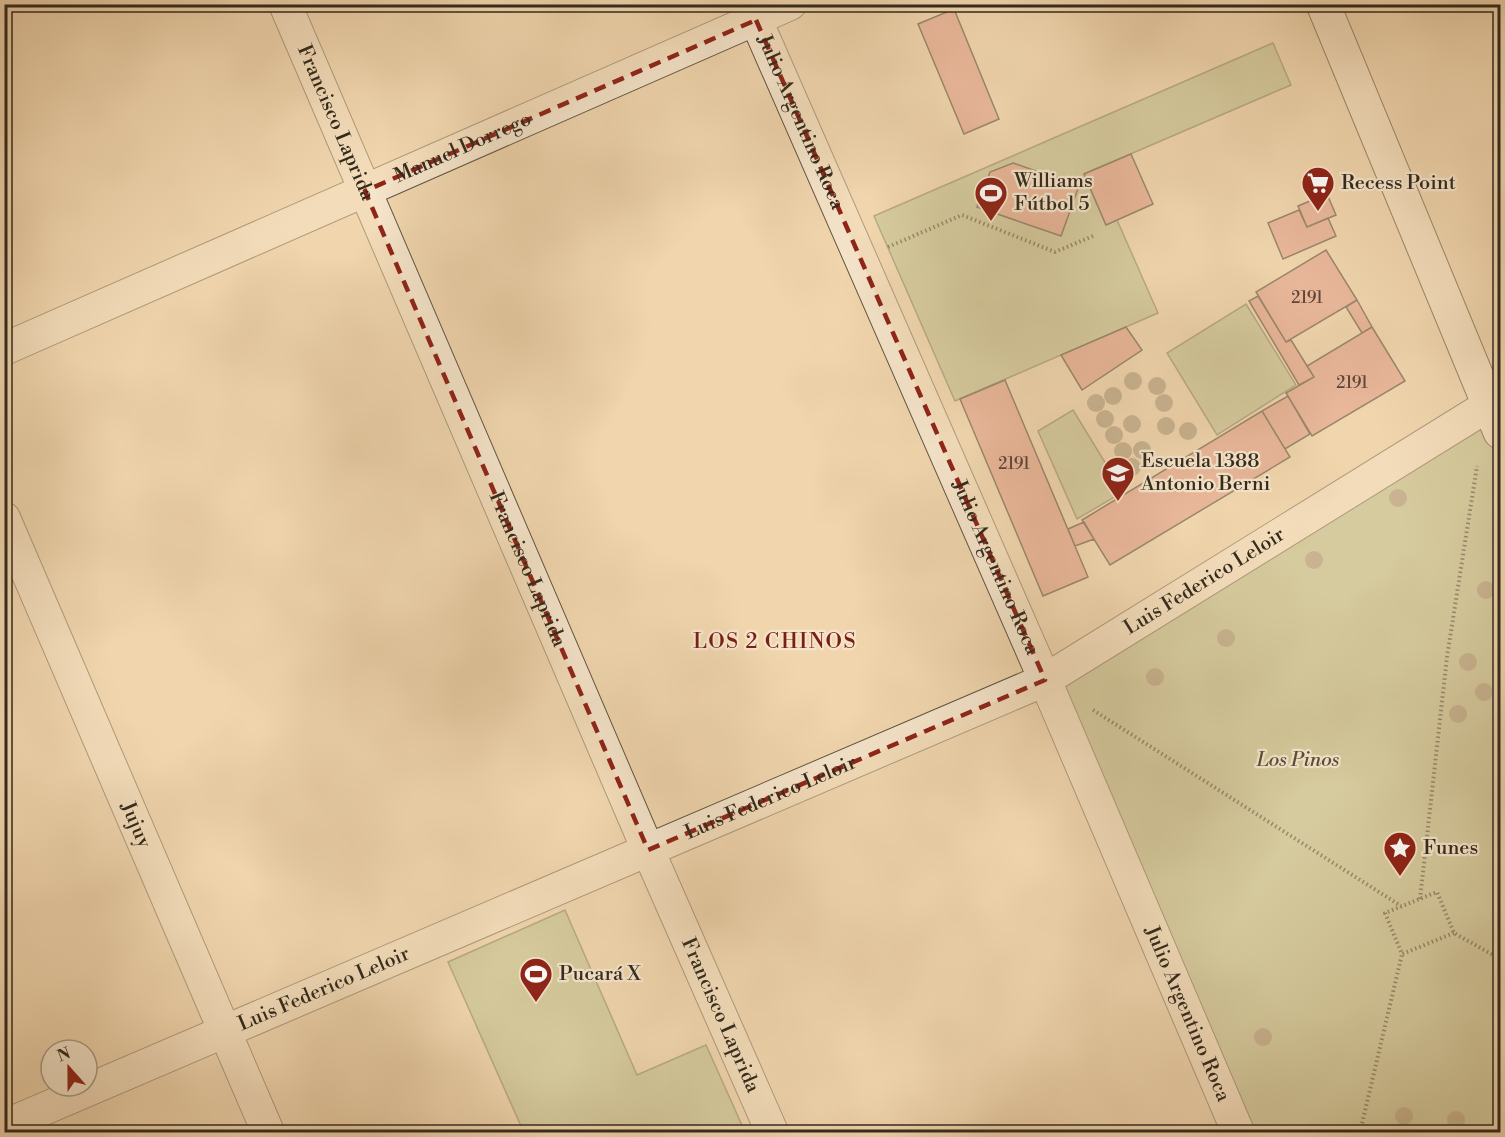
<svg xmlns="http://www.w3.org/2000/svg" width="1505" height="1137" font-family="'Libre Bodoni',serif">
	<rect width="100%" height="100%" fill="#f0d5ad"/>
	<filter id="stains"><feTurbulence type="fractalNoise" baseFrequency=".00333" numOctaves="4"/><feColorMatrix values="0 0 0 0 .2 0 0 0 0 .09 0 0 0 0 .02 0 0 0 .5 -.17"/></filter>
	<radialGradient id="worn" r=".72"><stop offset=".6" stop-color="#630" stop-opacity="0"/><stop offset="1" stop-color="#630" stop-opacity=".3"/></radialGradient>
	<!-- green -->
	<path fill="#b5be8d" stroke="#747456" stroke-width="1.5" d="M1273 43 1291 85 1084 174 1106 225 1117 220 1158 313 955 401 874 216Z
		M1246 304 1296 385 1217 435 1167 353Z
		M1489 405 1500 432V1132H1238L1045 680Z
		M1073 410 1123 492 1077 519 1038 431Z
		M565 910 637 1075 706 1045 745 1132H507L521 1126 448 962Z"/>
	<!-- building -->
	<path fill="#e09384" stroke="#322a1e" stroke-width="1.5" d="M954 9 999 119 964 134 918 24Z
		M1131 154 1153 204 1106 225 1084 174Z
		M1013 163 1079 186 1061 236 977 207 990 172Z
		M1327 194 1336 215 1307 227 1298 206Z
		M1299 210 1307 227 1328 218 1336 236 1283 259 1268 223Z
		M1326 250 1357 300 1286 342 1256 292Z
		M1258 296 1286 342 1291 340 1314 377 1299 385 1249 301Z
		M1357 300 1372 327 1362 333 1346 307Z
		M1126 327 1142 350 1082 390 1061 355Z
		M1372 327 1405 381 1312 436 1286 393 1314 377 1307 366Z
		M1005 380 1088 577 1043 596 960 399Z
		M1288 396 1310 434 1285 449 1262 411Z
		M1262 411 1290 457 1110 565 1082 520Z
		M1084 522 1094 539 1075 546 1068 529Z"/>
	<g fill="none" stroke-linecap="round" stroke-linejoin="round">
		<defs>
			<g id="street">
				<path id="s1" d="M285 4 648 850 772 1132"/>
				<path id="s2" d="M749 4 1045 680 1238 1132"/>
				<path id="s3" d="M4 349 790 4"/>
				<path id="s4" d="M4 518 268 1132"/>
				<path id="s5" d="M4 1126 1045 680 1489 405 1500 400"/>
			</g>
			<path id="secondary" d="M1323 4 1500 432"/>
		</defs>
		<!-- street casing -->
		<use href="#street" stroke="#625542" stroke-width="34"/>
		<!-- secondary casing -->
		<use href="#secondary" stroke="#322a1e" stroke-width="35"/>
		<!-- path -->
		<path stroke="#322a1e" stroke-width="4" stroke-dasharray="1.5 3" stroke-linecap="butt" d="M888 247 962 215 1055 252 1093 236
			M1093 710 1401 906
			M1420 899 1447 657 1477 466
			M1454 933 1402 954 1385 913 1437 892 1454 933 1500 959
			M1360 1132 1402 954"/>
		<!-- street -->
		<use href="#street" stroke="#f5e4ca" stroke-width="32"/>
		<!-- secondary -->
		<use href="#secondary" stroke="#f5e4ca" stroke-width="33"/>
	</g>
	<!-- trees -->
	<g fill="#9a8b6e">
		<circle cx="1133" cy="381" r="9"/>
		<circle cx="1157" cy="386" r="9"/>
		<circle cx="1113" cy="396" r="9"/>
		<circle cx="1096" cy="403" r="9"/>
		<circle cx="1164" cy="403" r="9"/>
		<circle cx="1105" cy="419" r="9"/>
		<circle cx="1132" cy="424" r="9"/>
		<circle cx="1166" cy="426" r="9"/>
		<circle cx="1188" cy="431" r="9"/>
		<circle cx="1114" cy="435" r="9"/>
		<circle cx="1142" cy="450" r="9"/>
		<circle cx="1123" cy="451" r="9"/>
		<circle cx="1132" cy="467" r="9"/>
		<circle cx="1398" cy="498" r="9"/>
		<circle cx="1314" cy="560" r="9"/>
		<circle cx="1486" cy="590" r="9"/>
		<circle cx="1226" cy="638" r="9"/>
		<circle cx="1468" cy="662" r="9"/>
		<circle cx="1155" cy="677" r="9"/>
		<circle cx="1484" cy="692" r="9"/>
		<circle cx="1458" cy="714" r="9"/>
		<circle cx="1263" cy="1037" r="9"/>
		<circle cx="1404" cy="1116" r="9"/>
		<circle cx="1456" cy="1120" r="9"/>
	</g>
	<!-- marked area -->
	<path d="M0 0H1505V1137H0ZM756 20 1045 680 648 850 365 191Z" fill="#f0d5ad" fill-opacity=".55" fill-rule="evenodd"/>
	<path fill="none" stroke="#8f2418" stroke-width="4.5" stroke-dasharray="12 8" stroke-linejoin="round" d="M756 20 1045 680 648 850 365 191Z"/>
	<!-- icons -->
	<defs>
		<symbol id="supermarket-pin" viewBox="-11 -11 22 30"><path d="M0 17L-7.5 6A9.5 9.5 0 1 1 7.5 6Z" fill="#8f2418" stroke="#f5e4ca"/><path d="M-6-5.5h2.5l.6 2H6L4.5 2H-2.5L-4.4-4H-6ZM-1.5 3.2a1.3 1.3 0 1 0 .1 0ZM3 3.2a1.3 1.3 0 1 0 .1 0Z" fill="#fff"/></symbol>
		<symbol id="stadium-pin" viewBox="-11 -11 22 30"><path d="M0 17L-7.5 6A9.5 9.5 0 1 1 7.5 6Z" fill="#8f2418" stroke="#f5e4ca"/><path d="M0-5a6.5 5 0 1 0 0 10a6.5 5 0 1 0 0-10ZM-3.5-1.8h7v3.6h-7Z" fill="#fff"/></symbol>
		<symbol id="school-pin" viewBox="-11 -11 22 30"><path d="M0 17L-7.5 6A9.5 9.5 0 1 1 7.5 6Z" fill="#8f2418" stroke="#f5e4ca"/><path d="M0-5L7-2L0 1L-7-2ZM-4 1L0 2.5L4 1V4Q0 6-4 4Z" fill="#fff"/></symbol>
		<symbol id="sight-pin" viewBox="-11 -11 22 30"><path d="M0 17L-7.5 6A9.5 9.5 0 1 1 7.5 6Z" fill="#8f2418" stroke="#f5e4ca"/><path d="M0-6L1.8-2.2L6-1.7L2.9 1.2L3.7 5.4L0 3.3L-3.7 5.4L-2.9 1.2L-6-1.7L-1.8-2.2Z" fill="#fff"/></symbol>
	</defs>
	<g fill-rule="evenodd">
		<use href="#supermarket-pin" x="1299" y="164" width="38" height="52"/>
		<use href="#stadium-pin" x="972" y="174" width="38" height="52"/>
		<use href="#school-pin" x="1099" y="454" width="38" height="52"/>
		<use href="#sight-pin" x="1381" y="829" width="38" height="52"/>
		<use href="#stadium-pin" x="517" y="955" width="38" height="52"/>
	</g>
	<g text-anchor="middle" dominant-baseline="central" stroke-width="4.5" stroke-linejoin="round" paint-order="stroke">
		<!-- number labels -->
		<g font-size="16" fill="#5e4438">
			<text x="1307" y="298">2191</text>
			<text x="1352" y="383">2191</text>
			<text x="1014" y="464">2191</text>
		</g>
		<!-- street labels -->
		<g font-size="20" fill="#322a1e" stroke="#f5e4ca">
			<text stroke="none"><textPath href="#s1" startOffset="129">Francisco Laprida</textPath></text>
			<text stroke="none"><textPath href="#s2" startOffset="129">Julio Argentino Roca</textPath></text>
			<text stroke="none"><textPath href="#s3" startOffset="501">Manuel Dorrego</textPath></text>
			<text stroke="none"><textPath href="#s2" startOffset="615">Julio Argentino Roca</textPath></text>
			<text stroke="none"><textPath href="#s1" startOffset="615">Francisco Laprida</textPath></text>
			<text stroke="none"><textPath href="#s5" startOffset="1320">Luis Federico Leloir</textPath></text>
			<text stroke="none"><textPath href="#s5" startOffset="834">Luis Federico Leloir</textPath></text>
			<text stroke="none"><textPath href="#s4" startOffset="334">Jujuy</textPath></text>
			<text stroke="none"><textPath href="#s5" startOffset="348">Luis Federico Leloir</textPath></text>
			<text stroke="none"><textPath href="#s2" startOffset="1101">Julio Argentino Roca</textPath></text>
			<text stroke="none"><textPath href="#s1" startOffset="1101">Francisco Laprida</textPath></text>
		</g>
		<!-- poi labels -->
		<g font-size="20" fill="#322a1e" stroke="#f5e4ca" text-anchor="start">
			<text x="1014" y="181">Williams<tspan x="1014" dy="23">Fútbol 5</tspan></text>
			<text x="1341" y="183">Recess Point</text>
			<text x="1141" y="461">Escuela 1388<tspan x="1141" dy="23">Antonio Berni</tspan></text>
			<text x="1423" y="848">Funes</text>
			<text x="559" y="974">Pucará X</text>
		</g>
		<!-- park labels -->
		<g font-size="20" font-style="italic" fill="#534f3a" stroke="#f5e4ca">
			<text x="1298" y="760">Los Pinos</text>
		</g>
		<!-- neighbourhood labels -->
		<g font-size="21" letter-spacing="1.5" fill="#7a1f14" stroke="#f5e4ca">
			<text x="775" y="642">LOS 2 CHINOS</text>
		</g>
	</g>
	<!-- margin -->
	<rect width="1505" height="1137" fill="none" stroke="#f0d5ad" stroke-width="24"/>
	<rect x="6" y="6" width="1493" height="1125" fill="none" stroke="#322a1e" stroke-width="3"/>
	<rect x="12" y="12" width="1481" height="1113" fill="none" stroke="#322a1e" stroke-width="1.5"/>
	<!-- north arrow -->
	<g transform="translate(69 1068) rotate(339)"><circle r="28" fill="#f5e4ca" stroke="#a79a85" stroke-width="1.5"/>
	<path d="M0-4.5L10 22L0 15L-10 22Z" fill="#8f2418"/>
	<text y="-9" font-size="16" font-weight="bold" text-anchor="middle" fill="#322a1e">N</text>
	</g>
	<rect width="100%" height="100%" filter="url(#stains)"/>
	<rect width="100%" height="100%" fill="url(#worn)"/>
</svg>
